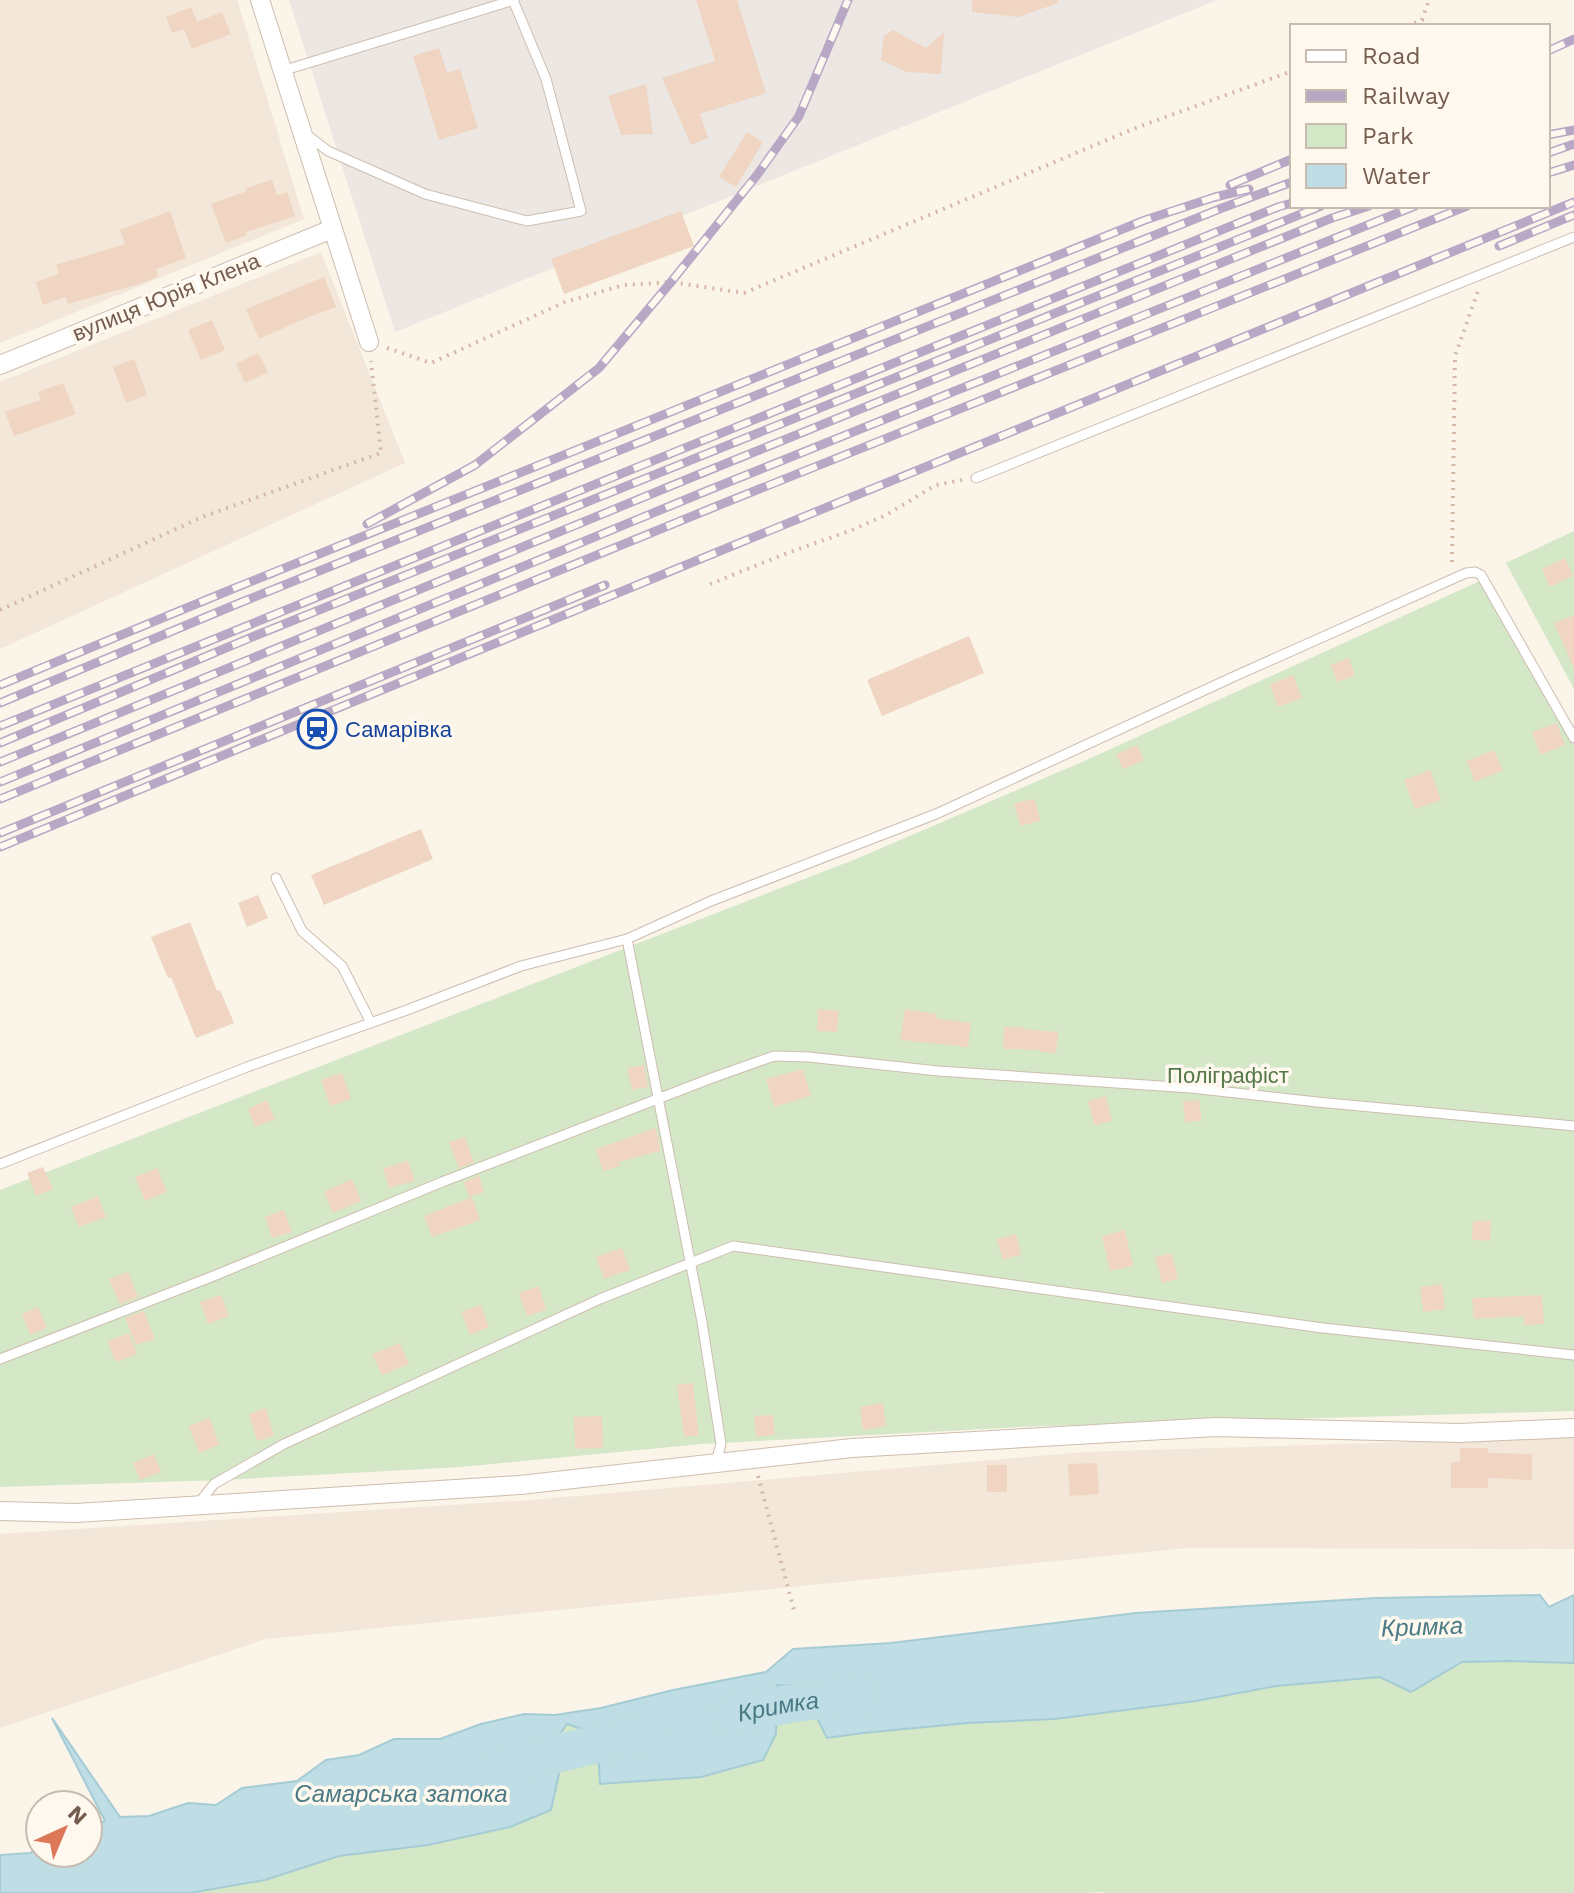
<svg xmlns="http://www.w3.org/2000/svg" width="1574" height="1893" font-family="'Work Sans',sans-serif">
	<rect width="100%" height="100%" fill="#fbf4e9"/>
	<!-- residential -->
	<path fill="#f2e7d8" d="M0 0H237L304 219 0 343Z
		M321 252 405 463 0 649V382Z
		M1574 1437V1549L1187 1548 266 1639 0 1728V1534L531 1500 1085 1452Z"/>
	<!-- industrial -->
	<path fill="#ece7e2" d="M289 0H1217L395 332Z"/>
	<!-- green -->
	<path fill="#d4e8c8" d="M1574 531V689L1506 563Z
		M1482 580 1574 741V1411L1041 1426 702 1444 461 1467 224 1480 0 1487V1190L856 859 1082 762Z
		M1511 1661 1574 1663V1893H1105L1101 1892 1088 1893H190L265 1880 339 1856 428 1845 510 1827 551 1810 559 1774 545 1757 567 1724 597 1733 600 1784 701 1777 776 1734 777 1685 801 1686 827 1738 863 1733 968 1723 1055 1719 1196 1701 1276 1686 1380 1677 1411 1692 1462 1662Z"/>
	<!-- water -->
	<path fill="#bedde4" stroke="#a5ccd5" stroke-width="2" d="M1540 1595 1549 1607 1574 1595V1663L1511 1661 1462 1662 1411 1692 1380 1677 1276 1686 1196 1701 1055 1719 968 1723 863 1733 827 1738 801 1686 777 1685 776 1734 763 1760 701 1777 600 1784 597 1734 567 1724 545 1757 559 1774 551 1810 510 1827 428 1845 339 1856 265 1880 190 1893H0V1855L30 1853 40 1849V1853H88V1829L105 1821 52 1718 120 1817 149 1816 188 1803 216 1805 242 1788 297 1781 326 1760 359 1755 394 1739H440L481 1724 524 1714 555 1715 601 1708 673 1690 766 1672 793 1649 891 1643 1136 1613 1376 1598Z"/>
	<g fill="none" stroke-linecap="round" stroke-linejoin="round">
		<!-- river -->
		<g stroke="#bedde4" stroke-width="38">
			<path id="s1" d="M727 1716 789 1704 860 1695"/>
			<path d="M497 1768 647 1732"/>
		</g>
	</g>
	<!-- building -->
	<path fill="#efd5c2" d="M696 0H737L766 93 700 114 708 138 691 145 662 78 715 61Z
		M972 0H1058V3L1018 17 972 12Z
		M191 7 197 22 222 12 231 34 192 49 184 29 172 33 166 17Z
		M893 30 926 48 944 32 941 74 907 72 881 60 884 36Z
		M439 48 447 73 460 69 478 128 439 140 413 56Z
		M646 84 653 134 621 135 608 96Z
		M747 132 763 142 736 187 719 177Z
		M272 180 277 195 287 192 295 216 246 232 247 235 226 243 211 204 247 191 246 188Z
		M170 211 186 258 156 269 158 277 139 284 68 304 65 297 43 305 36 282 59 274 56 265 125 244 120 230Z
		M681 211 694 246 564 294 551 259Z
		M324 277 336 307 306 318 259 339 246 309Z
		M212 320 225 350 201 360 188 330Z
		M258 353 268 372 245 383 236 364Z
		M134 359 147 395 126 403 113 367Z
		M63 383 76 414 14 436 5 412 41 400 38 392Z
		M1565 558 1573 576 1550 587 1542 569Z
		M1574 615V669L1554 623Z
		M969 636 984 673 882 716 867 680Z
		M1349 658 1355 676 1337 682 1331 665Z
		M1293 675 1302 698 1278 707 1270 684Z
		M1557 723 1565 745 1540 755 1532 732Z
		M1137 745 1144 760 1123 769 1116 754Z
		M1494 750 1503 770 1475 782 1467 761Z
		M1430 770 1441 800 1415 809 1404 780Z
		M1035 799 1040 821 1020 826 1014 803Z
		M421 829 433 859 324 905 311 875Z
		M258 895 268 918 247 927 238 903Z
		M190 922 217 991 220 990 234 1023 196 1038 171 977 168 978 151 937Z
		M818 1009 839 1011 837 1032 817 1031Z
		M905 1009 937 1014 936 1018 971 1023 968 1047 900 1040Z
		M1004 1027H1023V1029L1058 1032 1056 1053 1039 1052 1040 1050 1003 1049Z
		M644 1065 648 1087 632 1090 627 1068Z
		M803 1069 811 1096 774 1107 766 1079Z
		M342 1073 351 1099 330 1106 321 1080Z
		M1106 1096 1112 1121 1094 1125 1088 1101Z
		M267 1100 275 1119 255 1127 248 1109Z
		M1199 1100 1202 1121 1185 1122 1183 1101Z
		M656 1128 661 1151 619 1162 620 1166 603 1171 596 1149Z
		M465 1137 474 1162 459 1168 449 1142Z
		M408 1161 415 1181 389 1188 383 1168Z
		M43 1167 53 1189 36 1196 27 1173Z
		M157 1168 167 1192 145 1201 135 1177Z
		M479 1176 484 1192 469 1197 464 1182Z
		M352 1179 361 1201 333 1213 324 1192Z
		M98 1196 106 1217 79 1227 71 1207Z
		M472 1197 480 1220 432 1237 424 1216Z
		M284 1210 292 1232 272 1238 265 1217Z
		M1473 1221H1491L1490 1241 1472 1240Z
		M1125 1230 1133 1266 1110 1271 1102 1236Z
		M1016 1234 1021 1255 1003 1260 997 1239Z
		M622 1248 630 1270 604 1279 596 1257Z
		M1172 1253 1178 1279 1162 1283 1155 1257Z
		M128 1272 138 1297 120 1304 109 1279Z
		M1442 1284 1445 1309 1423 1312 1420 1287Z
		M539 1286 546 1310 527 1316 519 1293Z
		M221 1295 229 1316 208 1324 200 1302Z
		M1542 1295 1544 1324 1524 1325 1523 1316 1474 1319 1472 1298Z
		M481 1305 489 1327 470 1335 461 1312Z
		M38 1307 47 1328 30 1335 22 1314Z
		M144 1311 155 1339 136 1345 125 1318Z
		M129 1333 137 1354 116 1362 107 1341Z
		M400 1343 409 1364 382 1375 372 1354Z
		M693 1383 699 1435 684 1437 677 1385Z
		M883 1403 886 1426 863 1430 860 1407Z
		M266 1408 274 1436 257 1441 249 1414Z
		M773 1415 775 1435 756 1437 754 1416Z
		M602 1416 603 1448 575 1449 574 1417Z
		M210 1418 219 1445 199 1453 189 1426Z
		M1460 1448H1488V1453L1532 1454V1480L1488 1478V1488H1451V1462H1460Z
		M154 1454 161 1472 140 1480 133 1463Z
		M1097 1463 1099 1494 1070 1496 1068 1464Z
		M987 1465H1007V1492H987Z"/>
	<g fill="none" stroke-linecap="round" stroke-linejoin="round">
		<defs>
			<path id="lane" d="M282 71 514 0
				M306 134 328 151 425 194 527 221 581 211 546 79 513 0
				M976 478 1574 237
				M276 878 302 931 342 966 371 1023
				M627 939 702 1322 721 1444 716 1462
				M0 1164 247 1067 407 1010 521 966 627 939 711 901 936 814 1233 677 1466 573 1475 572 1481 575 1574 738
				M0 1359 211 1277 442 1182 712 1078 774 1056 809 1057 938 1071 1191 1088 1317 1102 1574 1126
				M198 1504 214 1484 284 1444 600 1299 733 1246 1323 1328 1574 1355"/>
			<path id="street" d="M260 0 369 342
				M0 365 332 229
				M0 1511 76 1513 520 1485 852 1448 1216 1427 1459 1433 1574 1428"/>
		</defs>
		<!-- lane casing -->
		<use href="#lane" stroke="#cdbdaf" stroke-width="11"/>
		<!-- street casing -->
		<use href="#street" stroke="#cdbdaf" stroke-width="20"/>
		<!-- path -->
		<path stroke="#d4b8a5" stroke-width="4" stroke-dasharray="2 6" stroke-linecap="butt" d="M1407 26 1422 20 1429 0
			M387 348 431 363 565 302 624 285 671 282 744 293 1133 129 1292 71
			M1452 562 1455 356 1478 291
			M710 584 790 552 852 530 886 515 936 485 962 480
			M0 610 202 517 381 453 371 361
			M758 1476 795 1614"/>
		<!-- lane -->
		<use href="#lane" stroke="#fff" stroke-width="9"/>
		<!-- street -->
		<use href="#street" stroke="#fff" stroke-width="18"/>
		<defs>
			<path id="rail" d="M1548 51 1574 39
				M1548 135 1574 130
				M1548 153 1574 144
				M1548 173 1574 165
				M1230 185 1292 159
				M1499 246 1574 215
				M367 524 475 465 599 368 671 282 757 175 799 116 848 0
				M0 685 230 590 1145 220 1215 197 1249 189
				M0 703 237 604 1222 208 1292 182
				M0 726 1278 207 1292 203
				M0 743 257 635 1321 206
				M0 762 695 476 1332 218 1369 206
				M0 782 704 492 1415 206
				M0 799 712 508 1467 206
				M0 833 605 585
				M0 847 732 546 1574 202"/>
		</defs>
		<!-- rail casing -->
		<use href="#rail" stroke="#b8a7c5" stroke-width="9"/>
		<!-- rail -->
		<use href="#rail" stroke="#fef8ef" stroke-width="6" stroke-dasharray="18" stroke-linecap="butt"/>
	</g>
	<!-- icons -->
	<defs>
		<symbol id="station-ring" viewBox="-11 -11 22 22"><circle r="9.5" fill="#fef8ef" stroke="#1a4fb4" stroke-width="1.5"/><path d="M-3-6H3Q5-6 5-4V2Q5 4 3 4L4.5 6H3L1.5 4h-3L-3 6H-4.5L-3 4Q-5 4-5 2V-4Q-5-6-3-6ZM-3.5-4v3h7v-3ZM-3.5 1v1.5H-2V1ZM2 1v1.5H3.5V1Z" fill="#1a4fb4"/></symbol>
	</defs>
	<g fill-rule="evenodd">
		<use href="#station-ring" x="295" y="707" width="44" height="44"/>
	</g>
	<g text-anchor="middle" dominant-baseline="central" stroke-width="7" stroke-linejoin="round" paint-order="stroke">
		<!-- street labels -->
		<g font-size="22" fill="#745c4e" stroke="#fef8ef">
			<text transform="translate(166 297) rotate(-22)">вулиця Юрія Клена</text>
		</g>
		<!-- transit labels -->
		<g font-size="22" fill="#164399" stroke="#fef8ef" text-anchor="start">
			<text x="345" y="729">Самарівка</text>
		</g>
		<!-- park labels -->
		<g font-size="22" fill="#547847" stroke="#fef8ef">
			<text x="1228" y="1075">Поліграфіст</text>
		</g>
		<!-- water labels -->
		<g font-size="24" font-style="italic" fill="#497a85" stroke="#fef8ef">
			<text transform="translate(1422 1627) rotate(-2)">Кримка</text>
			<text stroke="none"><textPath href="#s1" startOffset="52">Кримка</textPath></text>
			<text x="401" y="1794">Самарська затока</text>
		</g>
	</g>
	<!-- legend -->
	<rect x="1290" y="24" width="260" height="184" fill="#fef8ef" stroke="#c7baaf" stroke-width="2"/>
	<rect x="1306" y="50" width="40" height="12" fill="#ffffff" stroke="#c7baaf" stroke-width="2"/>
	<text x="1362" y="64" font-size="24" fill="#745c4e">Road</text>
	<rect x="1306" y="90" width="40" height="12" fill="#b8a7c5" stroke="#c7baaf" stroke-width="2"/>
	<text x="1362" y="104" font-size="24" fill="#745c4e">Railway</text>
	<rect x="1306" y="124" width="40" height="24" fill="#d4e8c8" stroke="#c7baaf" stroke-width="2"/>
	<text x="1362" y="144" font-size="24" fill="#745c4e">Park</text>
	<rect x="1306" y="164" width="40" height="24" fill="#bedde4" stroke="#c7baaf" stroke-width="2"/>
	<text x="1362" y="184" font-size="24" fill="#745c4e">Water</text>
	<!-- north arrow -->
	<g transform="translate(64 1829) rotate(44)"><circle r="38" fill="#fef8ef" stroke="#c7baaf" stroke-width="2"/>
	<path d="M0-6L14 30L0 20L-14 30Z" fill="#dc7757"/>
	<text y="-12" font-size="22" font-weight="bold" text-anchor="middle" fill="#745c4e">N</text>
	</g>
</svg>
